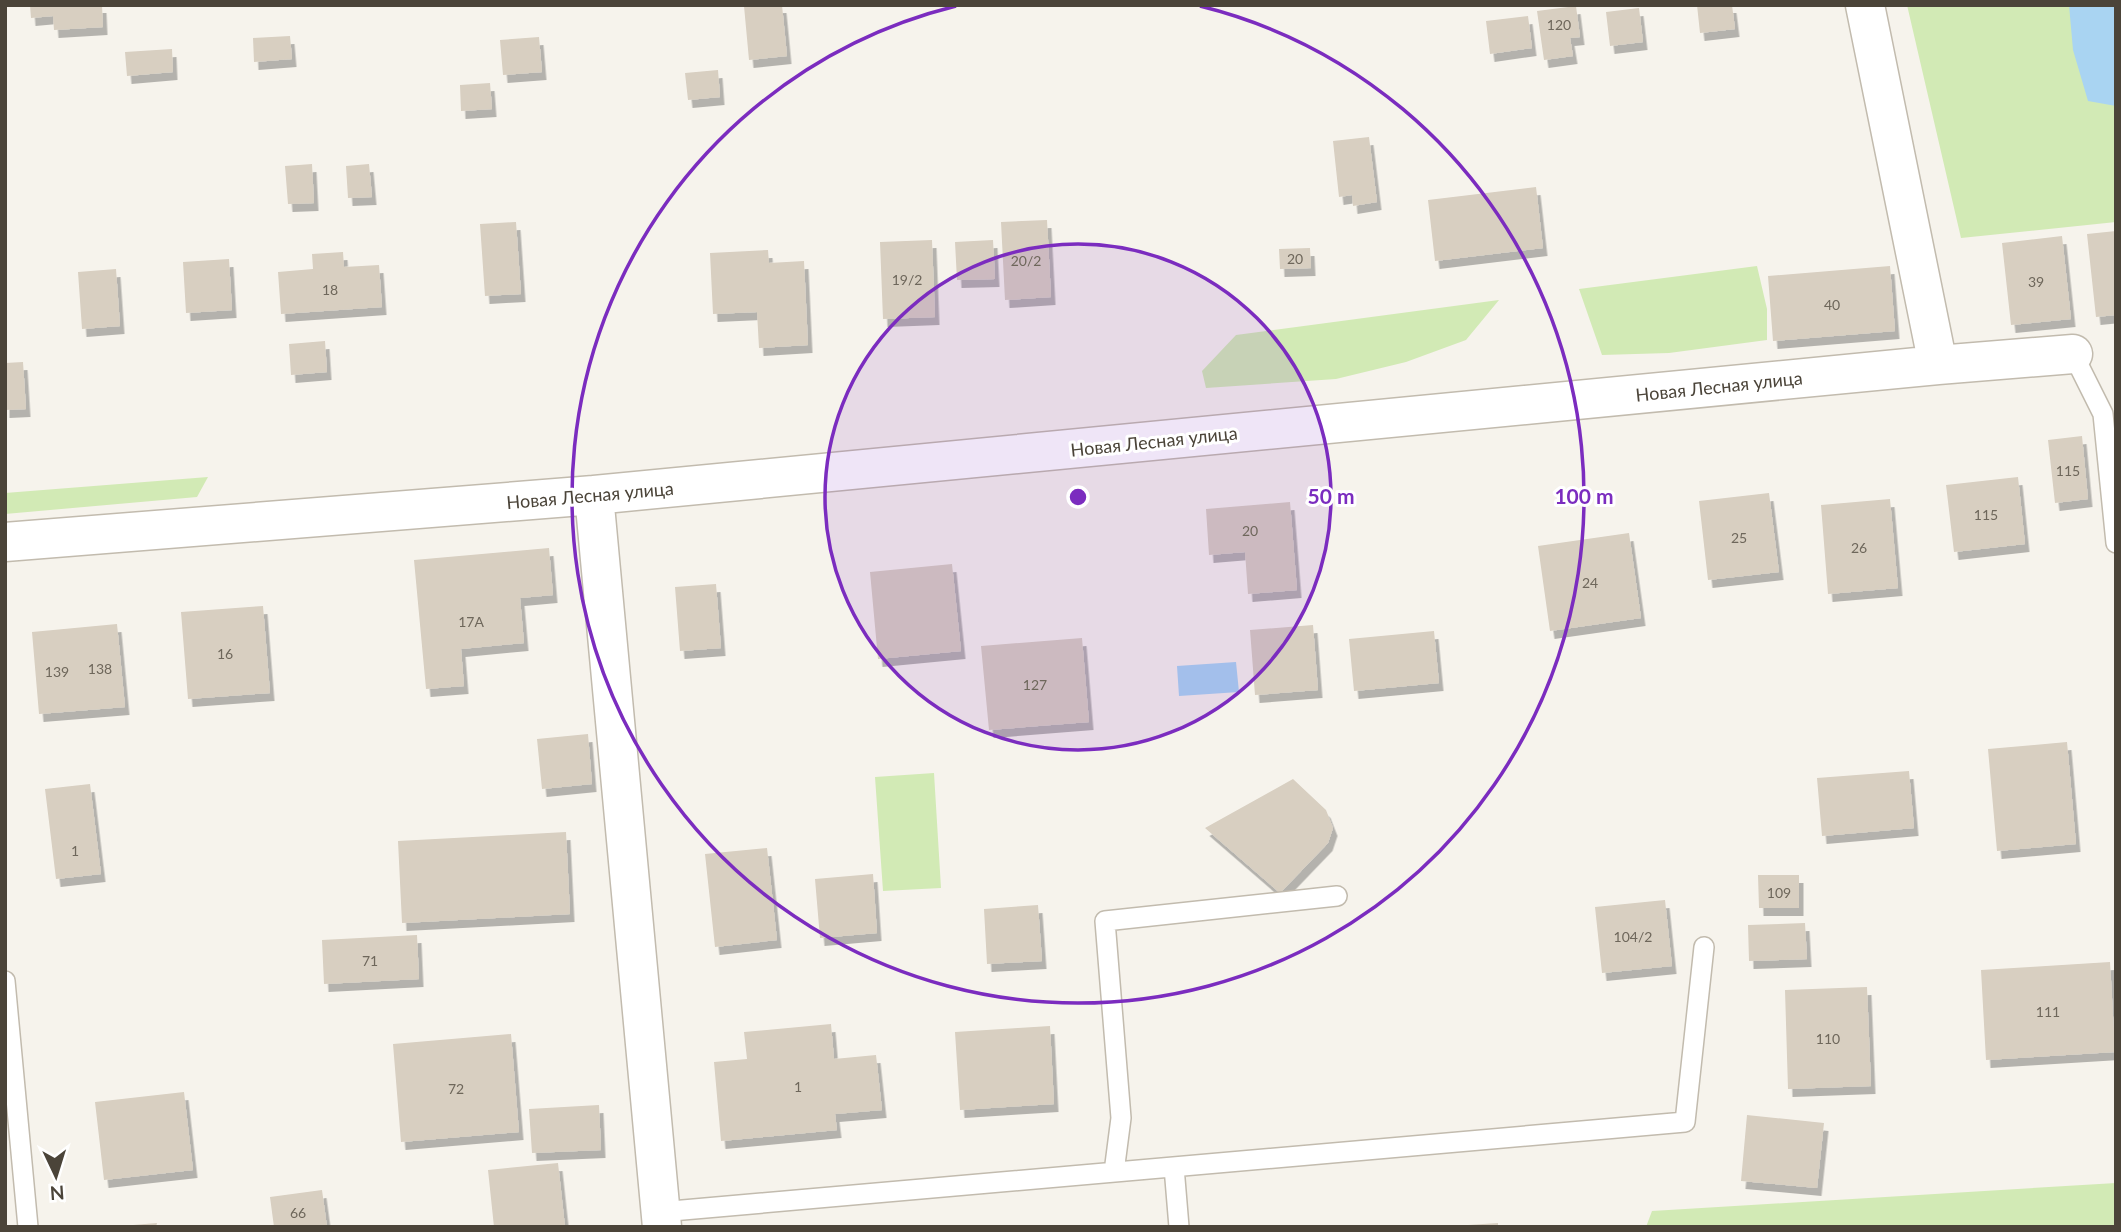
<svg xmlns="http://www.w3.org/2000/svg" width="2121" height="1232" font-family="Lato,sans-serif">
	<defs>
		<filter id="shadow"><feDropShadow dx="4.5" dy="8" stdDeviation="0" flood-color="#0004"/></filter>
	</defs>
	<rect width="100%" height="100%" fill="#f6f3ec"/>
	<!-- green -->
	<path fill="#d2eab5" d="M1907 5H2116V222L1961 238Z
		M1757 266 1767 309V340L1669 353 1602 355 1579 289Z
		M1499 300 1466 340 1406 362 1336 379 1206 388 1202 371 1236 335Z
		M208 477 197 497 5 514V493Z
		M934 773 941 888 883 891 875 777Z
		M2116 1183V1227H1646L1652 1211Z"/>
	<!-- water -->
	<path fill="#a9d4f2" d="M2069 5H2116V106L2088 101 2073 50Z
		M1236 662 1239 692 1179 696 1177 666Z"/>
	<!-- building -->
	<path fill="#d8cfc1" filter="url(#shadow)" d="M30 5H102L103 27 54 30 53 16 31 18Z
		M782 5 787 56 749 60 744 6Z
		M1697 5H1732L1735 29 1700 33Z
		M1576 6 1580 37 1570 38 1573 56 1544 60 1537 11Z
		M1639 8 1643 42 1610 46 1606 12Z
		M1528 16 1532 48 1490 54 1486 21Z
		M290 36 292 59 254 62 253 38Z
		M539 37 542 72 503 75 500 40Z
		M172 49 173 72 127 76 125 52Z
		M718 70 720 97 688 100 685 73Z
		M490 83 492 109 461 111 460 85Z
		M1369 137 1377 202 1353 206 1352 195 1339 197 1333 141Z
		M312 164 314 203 288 204 285 166Z
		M369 164 372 197 348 198 346 166Z
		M1536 187 1543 248 1435 261 1428 200Z
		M1047 220 1051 297 1005 300 1001 222Z
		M516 222 521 294 485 296 480 224Z
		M2116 231V315L2096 317 2087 234Z
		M2062 236 2071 319 2011 325 2002 243Z
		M932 240 935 317 883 319 880 242Z
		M993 240 995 279 957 280 955 242Z
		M1310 248 1311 268 1280 269 1279 249Z
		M768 250 769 263 804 261 808 345 759 348 757 312 713 314 710 253Z
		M343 252 344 267 379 265 382 307 281 314 278 272 313 269 312 254Z
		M229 259 232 310 186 313 183 262Z
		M1890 266 1895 331 1773 341 1768 276Z
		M116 269 120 326 82 329 78 272Z
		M325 341 327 372 291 375 289 344Z
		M23 362 26 409 5 410V363Z
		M2082 436 2088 499 2055 503 2048 440Z
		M2018 477 2025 544 1954 552 1946 485Z
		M1769 493 1779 572 1708 580 1699 501Z
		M1890 499 1898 588 1828 594 1821 505Z
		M1290 502 1297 590 1248 594 1245 552 1209 555 1206 509Z
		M1629 533 1641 618 1550 631 1538 546Z
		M549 548 553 595 520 598 524 643 461 649 464 686 426 689 414 560Z
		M952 564 961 651 878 659 870 572Z
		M716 584 721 648 680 651 675 587Z
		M263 606 270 693 188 699 181 612Z
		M117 624 125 707 39 714 32 632Z
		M1313 625 1318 690 1255 695 1250 630Z
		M1434 631 1439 683 1354 691 1349 639Z
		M1082 638 1089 722 989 730 981 646Z
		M588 734 592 784 542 789 537 739Z
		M2067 742 2076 844 1997 851 1988 749Z
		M1909 771 1914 828 1822 836 1817 778Z
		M1293 779 1326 810 1333 828 1328 843 1280 893 1205 828Z
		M90 784 101 874 56 879 45 789Z
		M566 832 570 914 402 923 398 841Z
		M767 848 777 940 715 947 705 854Z
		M873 874 877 933 820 938 815 879Z
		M1758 875H1799V908H1759Z
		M1665 900 1672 966 1602 973 1595 907Z
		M1038 905 1042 961 987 964 984 909Z
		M1805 923 1807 959 1749 961 1748 925Z
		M417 935 419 979 324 984 322 940Z
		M2110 962 2115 1052 1986 1060 1981 970Z
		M1867 987 1871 1086 1788 1089 1785 990Z
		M831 1024 834 1059 876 1055 882 1110 835 1114 837 1130 721 1141 714 1062 747 1059 744 1032Z
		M1050 1026 1054 1104 960 1110 955 1032Z
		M511 1034 519 1132 401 1142 393 1044Z
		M184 1092 193 1170 104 1180 95 1102Z
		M599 1105 601 1150 532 1153 529 1109Z
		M1747 1115 1824 1123 1817 1188 1741 1181Z
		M558 1163 565 1227H494L488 1170Z
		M322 1190 327 1227H274L270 1197Z
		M157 1223 156 1227H133V1225Z
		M1498 1223V1227H1468V1225Z"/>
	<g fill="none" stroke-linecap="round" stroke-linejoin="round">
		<defs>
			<path id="service" d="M2073 354 2103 414 2116 543
				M5 981 28 1227
				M1174 1167 1179 1227
				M1114 1172 1121 1118 1105 921 1337 896
				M660 1212 1685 1122 1704 947"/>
			<path id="minor" d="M1938 365 2073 354
				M594 495 662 1227
				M5 542 594 495 1938 365 1865 5"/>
		</defs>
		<!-- service casing -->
		<use href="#service" stroke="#c2bbae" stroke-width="22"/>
		<!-- minor casing -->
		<use href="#minor" stroke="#c2bbae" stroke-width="41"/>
		<!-- service -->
		<use href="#service" stroke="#fff" stroke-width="19"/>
		<!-- minor -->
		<use href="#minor" stroke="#fff" stroke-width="38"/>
	</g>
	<!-- distance rings -->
	<circle cx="1078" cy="497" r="253" fill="#7b2cbf" fill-opacity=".12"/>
	<g fill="none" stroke="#7b2cbf" stroke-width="3.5">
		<circle cx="1078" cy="497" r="253"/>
		<path d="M1200 6A506 506 0 1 1 956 6"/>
	</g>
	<g text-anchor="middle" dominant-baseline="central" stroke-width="6" stroke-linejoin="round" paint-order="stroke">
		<!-- number labels -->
		<g font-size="14" fill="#6e675b">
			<text x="1559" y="24">120</text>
			<text x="1295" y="258">20</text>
			<text x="1026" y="260">20/2</text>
			<text x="907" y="279">19/2</text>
			<text x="2036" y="281">39</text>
			<text x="330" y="289">18</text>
			<text x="1832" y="304">40</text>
			<text x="2068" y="470">115</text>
			<text x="1986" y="514">115</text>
			<text x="1250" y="530">20</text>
			<text x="1739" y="537">25</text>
			<text x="1859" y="547">26</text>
			<text x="1590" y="582">24</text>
			<text x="471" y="621">17А</text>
			<text x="225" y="653">16</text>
			<text x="100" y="668">138</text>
			<text x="57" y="671">139</text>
			<text x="1035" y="684">127</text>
			<text x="75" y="850">1</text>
			<text x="1779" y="892">109</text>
			<text x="1633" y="936">104/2</text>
			<text x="370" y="960">71</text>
			<text x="2048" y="1011">111</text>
			<text x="1828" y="1038">110</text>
			<text x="798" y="1086">1</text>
			<text x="456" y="1088">72</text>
			<text x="298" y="1212">66</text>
		</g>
		<!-- street labels -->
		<g font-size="18" fill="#4b4439" stroke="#fff">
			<text transform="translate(1719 386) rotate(-6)">Новая Лесная улица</text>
			<text transform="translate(1154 441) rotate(-6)">Новая Лесная улица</text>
			<text transform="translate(590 495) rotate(-5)">Новая Лесная улица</text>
		</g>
	</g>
	<circle cx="1078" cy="497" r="10" fill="#7b2cbf" stroke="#fff" stroke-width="3.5"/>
	<g font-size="21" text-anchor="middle" font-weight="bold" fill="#7b2cbf" stroke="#fff" stroke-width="6" stroke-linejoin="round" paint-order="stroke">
		<text x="1331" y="504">50 m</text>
		<text x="1584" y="504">100 m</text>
	</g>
	<!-- border -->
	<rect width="2121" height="1232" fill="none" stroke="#4b4439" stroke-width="14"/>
	<!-- north arrow -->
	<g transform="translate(56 1176) rotate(176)" stroke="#ffffff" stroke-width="5" paint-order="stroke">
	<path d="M0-5L12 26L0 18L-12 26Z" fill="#4b4439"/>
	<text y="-10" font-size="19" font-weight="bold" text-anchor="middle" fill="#4b4439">N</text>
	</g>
</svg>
